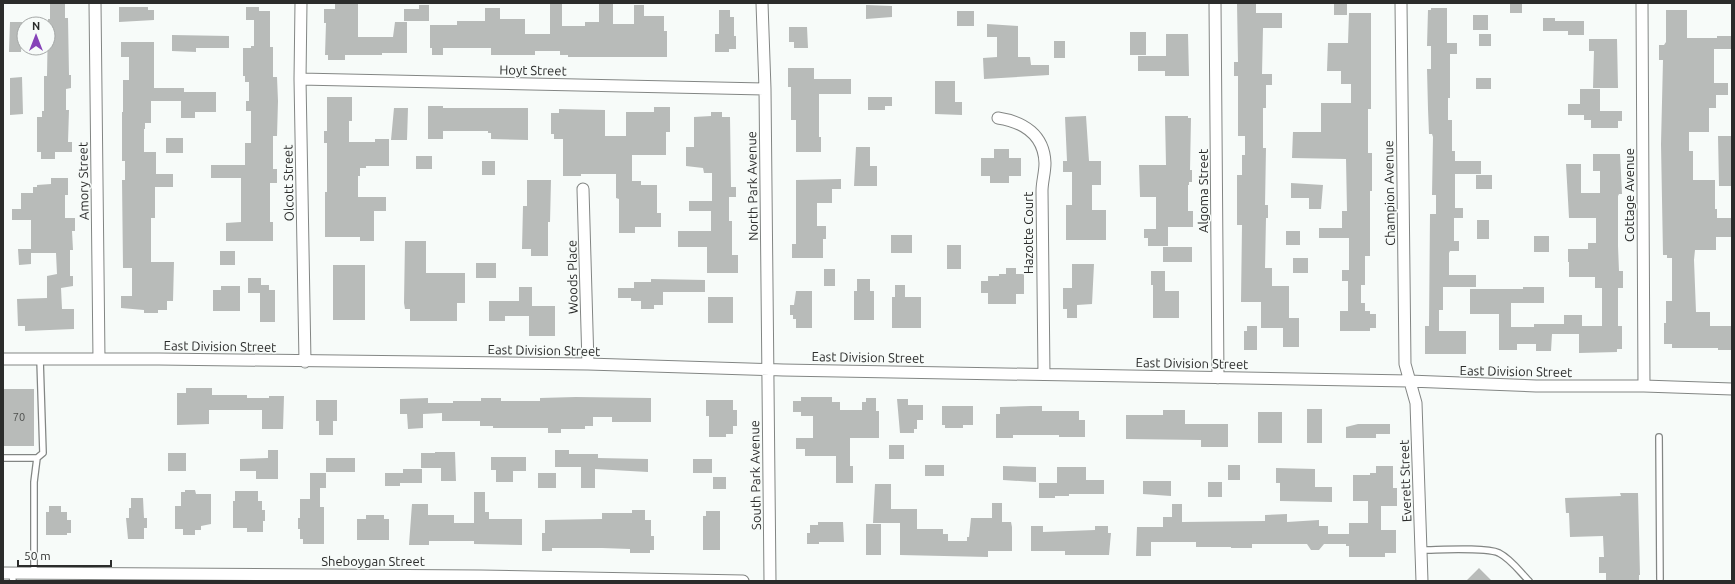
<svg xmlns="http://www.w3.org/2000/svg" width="1735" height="584" font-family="Ubuntu,sans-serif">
	<rect width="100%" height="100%" fill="#f7fbf9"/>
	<!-- building -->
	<path fill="#b8bbb9" d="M50 3H65V18H68L69 75H71V88L66 89V110H69L68 142H72V152H55V159H41V152H37V117H42V111H44V76H47L48 19H50Z
		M335 3H358V37H393L395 22H407V53H382V55H345V60H328V55H325L326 23H324V9H335Z
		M550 3H562V26H585V22H599V3H613V24H634V5H644V16H664V31H667V57H568V55H560V51H535V55H491V48H443V55H432V48H430V25H457V21H485V8H500V19H525V34H550Z
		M1237 3H1256V13H1282V28H1263L1262 74H1272V85H1266V108H1263V148H1266L1265 205H1268V218H1266L1265 268H1272V286H1289V318H1299V347H1283V328H1261V302H1241L1242 225H1237V175H1242V155H1245V136H1238V76H1234V62H1238Z
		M1334 3H1347V15H1334Z
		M1510 3H1522V13H1510Z
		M419 5H429V21H404V9H419Z
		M866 5 892 6V17L866 19Z
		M119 7H148V10H154V20L119 22Z
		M246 7H259V11H270V47H273V77H277L278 101 277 136H273V169H277V183H270V222H273V241H226V223L241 222V178H211V165H245V143H251V111H246V101H249V82H245V76H243V48H251V46H254V20H246Z
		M1431 8H1447V43H1457V54H1450V98H1448V120H1452V151H1455V161H1481V174H1455V208H1463V218H1454V241H1459V251H1450L1449 253V275H1476V287H1443V310H1439V331H1466V354H1425V326H1429L1430 214H1436V195H1432L1433 137 1432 134H1429L1428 109 1427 69H1431V46H1427L1428 10H1431Z
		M719 10H730V17H734V36H736V49H729V52H715V34H719Z
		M1666 10H1687V38H1717V36H1731V49H1714V83H1728V95H1716V108H1709V132H1689V151H1693V180H1715V209H1717V218H1732V237H1716V250H1695L1694 260 1696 312H1710V326H1732V350H1718V348H1672V344H1664V323H1666V301H1672V258H1667V255H1663L1661 144 1663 60H1659V45H1664L1666 42Z
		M957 11H974V26H957Z
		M1349 13H1371V109H1368V153H1372V191H1370V256H1365V285H1361V303H1365V311H1370V314H1376V328H1370V331H1340V311H1348V281H1342V270H1349V238H1319V228H1342V211H1347L1346 159 1292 158 1293 132H1321V103H1351V84H1341V71H1327L1328 43H1348Z
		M1473 15H1488V30H1473Z
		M1543 18H1555V21H1584V35H1568V31H1543Z
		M10 22H23L21 52H9Z
		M987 24 1018 26V57H1030L1031 65H1049V75L984 79 983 58 997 57V37H987Z
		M789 27H807L808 48H794V42H789Z
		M1130 32H1146V55H1130Z
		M1166 34H1188L1189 76H1165V71H1138V56H1166Z
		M1479 34H1491V46H1479Z
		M172 35 229 36V48H196V52L172 51Z
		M1589 39H1617L1618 88H1593L1594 51H1589Z
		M1054 41H1065V58H1054Z
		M121 42H154V88H184V92H216V112H195V118H181V101H151V123H145V129H144V152H156V174H173V187H155V218H151V262H174L173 301H167V310H158V313H144V310L121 308V296H132V268H123L122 180H125V161H122V112H123V80H129V57H121Z
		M788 68H814V79H851V94H819V137H821V152H796V120H791V87H788Z
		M22 77 23 114 10 115V78Z
		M1476 78H1491V89H1476Z
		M935 81H955V102H962V115L935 114Z
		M1580 89H1600V111H1622V121H1618V128H1591V120H1584V115H1568V104H1580Z
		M327 97H352V121H349V142H375V139H389V166H366V168H360V176H358V197H386V211H374V241H360V237H325V192H327V143H324V131H327Z
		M868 97H892V106H885V110H868Z
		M428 106H443V108H528V140L491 139V133H488V131H443V139H428Z
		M654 107H670V132H666V155H632V181H641V185H657V213H661V227H635V233H619V199L616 198V174H581V176H563V139H554V134H551V113H559V109L605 110V136H626V112H654Z
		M394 108H408L407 140H391Z
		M711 112H722V117H730L731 187H736V197H729V221H732V255H738V273H707V247H678V231H711V211H689V201H712V173H704L703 168 686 166V147H694V117L711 116Z
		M1086 116 1089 161H1101V185H1092V210H1106V240H1066V205H1072V172H1063V161H1067L1065 117Z
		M1165 116H1188V118H1191L1190 170H1192V182H1189V185H1188V211H1193V227H1168V246H1148V238H1144V229H1156V197H1140L1139 165H1166Z
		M1718 136H1732V186H1719Z
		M166 138H183V153H166Z
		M856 147H870V166H877V186H854Z
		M994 149H1009V158H1021V176H1009V183H990V176H981V158H994Z
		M1593 154H1620L1622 194H1619L1618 196V246L1619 271H1623V288H1618V326H1622V349H1617V352L1579 353V334H1552L1551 351H1536V344H1517V350H1499V314H1470V289H1523V287H1544V303H1511V327H1534V324H1564V315H1582V326H1602V288H1595V277H1569V262H1568V249H1588V243H1596V218H1569L1566 164H1581V193H1600V171H1593Z
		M416 156H432V169H416Z
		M482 161H495V175H482Z
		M1476 175H1492V189H1476Z
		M51 178H68V195H65V218H75V231H72L73 250H70V276H73V286L61 288 62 309H74V329L25 331V326H18L17 299 47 298V276L57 274 56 253H31V220H12V209H21V193H33V187H37V185L51 184Z
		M841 179V189H832V203H817V226H826V239H823V258H792V244H796V180Z
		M527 180H551L550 222H548V256H531V249H522L523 206H527Z
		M1291 183 1323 185 1321 209H1309V198H1291Z
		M1477 220H1489V239H1477Z
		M1286 231H1300V245H1286Z
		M891 235H912V253H891Z
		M1534 236H1549V252H1534Z
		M405 241H426V273H465V303H457V321H410V309H405L404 303Z
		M947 245H961V269H947Z
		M1163 247H1192V262H1163Z
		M18 249H31V264L19 265Z
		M220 251H235V265H220Z
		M1293 258H1308V273H1293Z
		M476 263H496V278H476Z
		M1072 264H1094L1092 304 1077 305V318H1067V309H1063V288H1072Z
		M333 265H365V320H333Z
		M1006 268H1016V274H1024V294H1016V304H988V293H981V281H988V276H999V274H1006Z
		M824 269H835V286H824Z
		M1151 271H1165V291H1179V318H1153V285H1151Z
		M248 278H261V285H269V290H275V322H260V293H248Z
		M651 279 705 280V292H663V305H654V309H641V301H631V298H618V288H634V282H651Z
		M857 279H870V291H874V320H854V291H857Z
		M895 285H905V297H921V328H892V297H895Z
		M221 286H240V311H213V290H221Z
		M519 287H532V306H555V336H529V316H505V321H489V301H519Z
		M796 291H812V328H796V319H793V315H790V305H794Z
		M708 297H733V323H708Z
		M1247 326H1257V350H1244V331H1247Z
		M186 388H212V395H247V398H269V396H284L283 429H262V410H209V424L177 425V393H186Z
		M3 389H34V446H3Z
		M576 397 651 398V422H612V417H593V426H585V429H561V433H548V428H493V426H480V421H442V413L423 414V428L408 429 407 414H400V399L428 398V403H453V401H481V398H501V401H540V398Z
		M801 397H832V402H840V410H862V402H866V398H876V411H879V438H850V466H853V483H836V456H805V449H796V438H813V416H801V412H793V401H801Z
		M897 399H908V405H923V420H917V429H914V433H900Z
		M316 400H337V421H333V435H319V421H316Z
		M706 400H733V410H737V426H733V434H726V437H709V416H706Z
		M942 406H973V425H963V428H945V425H942Z
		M1031 406H1042V411H1079V420H1085V437H1059V435H1013V438H996V414H1000V407Z
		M1307 409H1322V443H1307Z
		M1163 410H1185V424H1228V447H1201V440L1126 439V415H1163Z
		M1258 412H1282V443H1258Z
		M1358 424H1390V434H1376V438H1346V427Z
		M889 445H904V459H889Z
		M268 450H278V479H256V471H240V459L268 458Z
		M555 450H569V454H598V458L648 459V472L595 469V488H581V467H555Z
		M435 452H455L456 481H441V468H421V453H435Z
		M168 453H186V471H168Z
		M491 457H526V471H513V482H496V470H491Z
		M326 458H355V472H326Z
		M693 459H712V473H693Z
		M925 465H944V476H925Z
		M1228 465H1240V480H1228Z
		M1003 466 1036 467V482L1003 480Z
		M1376 466H1393V488H1397V506H1381V530H1396V553H1385V557H1349V546H1346V544H1324L1319 550H1311L1307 544H1252V548H1231V547H1196V542H1151V556H1136L1137 527H1163V517H1172V504H1182V522L1265 521V515L1287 514V522L1319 520V526H1328V534H1349V523H1368V501H1353V475H1370V473H1376Z
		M1057 467H1086V480H1104V494H1069V496H1055V498H1039V483H1057Z
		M1276 468 1315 469V487H1332V502L1280 501V483H1276Z
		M403 469H422V483H400V486H385V473H403Z
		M310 473H326V488H320V507H324V544H303V539H300V529H298V518H300V499H310Z
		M538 473H556V488H538Z
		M713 477H726V489H713Z
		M1143 481H1171V496L1143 494Z
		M1208 482H1222V497H1208Z
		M875 484H891V509H917V529H943V534H948V541H967V537H969L971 518H992V503H1002V522H1011L1012 527V551H988V557L900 555V523H873Z
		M185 490H195L196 494H211V524L201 526V530H195V535H183V529H175V506H181V492H185Z
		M235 491H258V501H262V510H265V521H263V532H247V528H233V501H235Z
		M474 492H485V512H489V519H522V545L474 544V541H429V545H409L412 504H428V515H454V523H474Z
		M1620 493H1638L1640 575H1639V581H1606V573H1599V557H1604L1603 536 1570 537 1569 513H1566L1565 498 1621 496Z
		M131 498H143L144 518H147V528H144V539H128L126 518H129V508H131Z
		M49 506H61V512H67V520H71V533H67V535H46V512H49Z
		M632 510H645V520H651V536H654V550H650V553H630V549L602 548H552V551H542V533H545V520L602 519V513H632Z
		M706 511H720V550H703V516H706Z
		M366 515H384V519H389V540H357V519H366Z
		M818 522H843L844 542H819V544H807V533H810V525H818Z
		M866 524H881V555H866Z
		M1031 526H1043V532L1095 530V526H1108V533H1111L1109 555H1065V551H1031Z
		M1479 568 1492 581H1466Z"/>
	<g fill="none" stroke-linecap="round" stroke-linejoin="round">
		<defs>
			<path id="service" d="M1659 437 1660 579
				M3 458H37L43 453 40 359
				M1421 550C1439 550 1485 547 1499 553 1511 559 1520 572 1529 581
				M12 573 13 581
				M34 573V482L37 458"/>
			<path id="minor" d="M95 3 99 359
				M301 3 300 79 305 362
				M762 3 765 89 770 581
				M1215 3 1218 378
				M1401 3 1405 364 1416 403 1422 581
				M1642 3 1644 386
				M300 79 765 89
				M998 118C1024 122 1044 135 1045 163 1045 173 1042 182 1042 191L1044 374
				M583 189 588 364
				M3 359H159L588 364 783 370 1409 381 1536 386H1644L1732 389
				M3 573 481 576 743 581"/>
		</defs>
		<!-- service casing -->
		<use href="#service" stroke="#838684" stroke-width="8"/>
		<!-- minor casing -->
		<use href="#minor" stroke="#838684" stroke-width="13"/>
		<!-- service -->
		<use href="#service" stroke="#fff" stroke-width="5.5"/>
		<!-- minor -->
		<use href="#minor" stroke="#fff" stroke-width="11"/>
	</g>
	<g text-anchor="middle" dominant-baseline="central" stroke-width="3" stroke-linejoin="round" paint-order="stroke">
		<!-- number labels -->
		<g font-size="11" fill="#4e504e">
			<text x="19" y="417">70</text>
		</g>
		<!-- street labels -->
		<g font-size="13" fill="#2b2c2b" stroke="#f7fbf9">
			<text transform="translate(533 70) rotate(1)">Hoyt Street</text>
			<text transform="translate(83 181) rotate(-91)">Amory Street</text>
			<text transform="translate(288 183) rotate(-91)">Olcott Street</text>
			<text transform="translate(752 186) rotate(-91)">North Park Avenue</text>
			<text transform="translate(1203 191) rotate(-90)">Algoma Street</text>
			<text transform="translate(1389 193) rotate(-91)">Champion Avenue</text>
			<text transform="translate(1629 195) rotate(-90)">Cottage Avenue</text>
			<text transform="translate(1028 233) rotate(-90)">Hazotte Court</text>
			<text transform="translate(572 277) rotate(-91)">Woods Place</text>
			<text transform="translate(220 346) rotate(1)">East Division Street</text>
			<text transform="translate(544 350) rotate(1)">East Division Street</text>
			<text transform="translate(868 357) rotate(1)">East Division Street</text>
			<text transform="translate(1192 363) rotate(1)">East Division Street</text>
			<text transform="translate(1516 371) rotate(1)">East Division Street</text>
			<text transform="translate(755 475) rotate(-91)">South Park Avenue</text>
			<text transform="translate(1405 481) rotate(-92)">Everett Street</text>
			<text x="373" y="561">Sheboygan Street</text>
		</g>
	</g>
	<!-- border -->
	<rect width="1735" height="584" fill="none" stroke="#2b2c2b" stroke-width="8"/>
	<!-- north arrow -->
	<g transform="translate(36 36)"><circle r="19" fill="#f7fbf9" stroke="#a5a8a7"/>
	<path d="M0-3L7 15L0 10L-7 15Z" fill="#8643b8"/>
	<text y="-6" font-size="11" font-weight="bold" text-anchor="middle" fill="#2b2c2b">N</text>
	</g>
	<!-- scale -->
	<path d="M18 560v6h93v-6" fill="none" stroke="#2b2c2b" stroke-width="2"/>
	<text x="24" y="560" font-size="12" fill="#2b2c2b" stroke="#f7fbf9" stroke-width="3" paint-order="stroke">50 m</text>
</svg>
